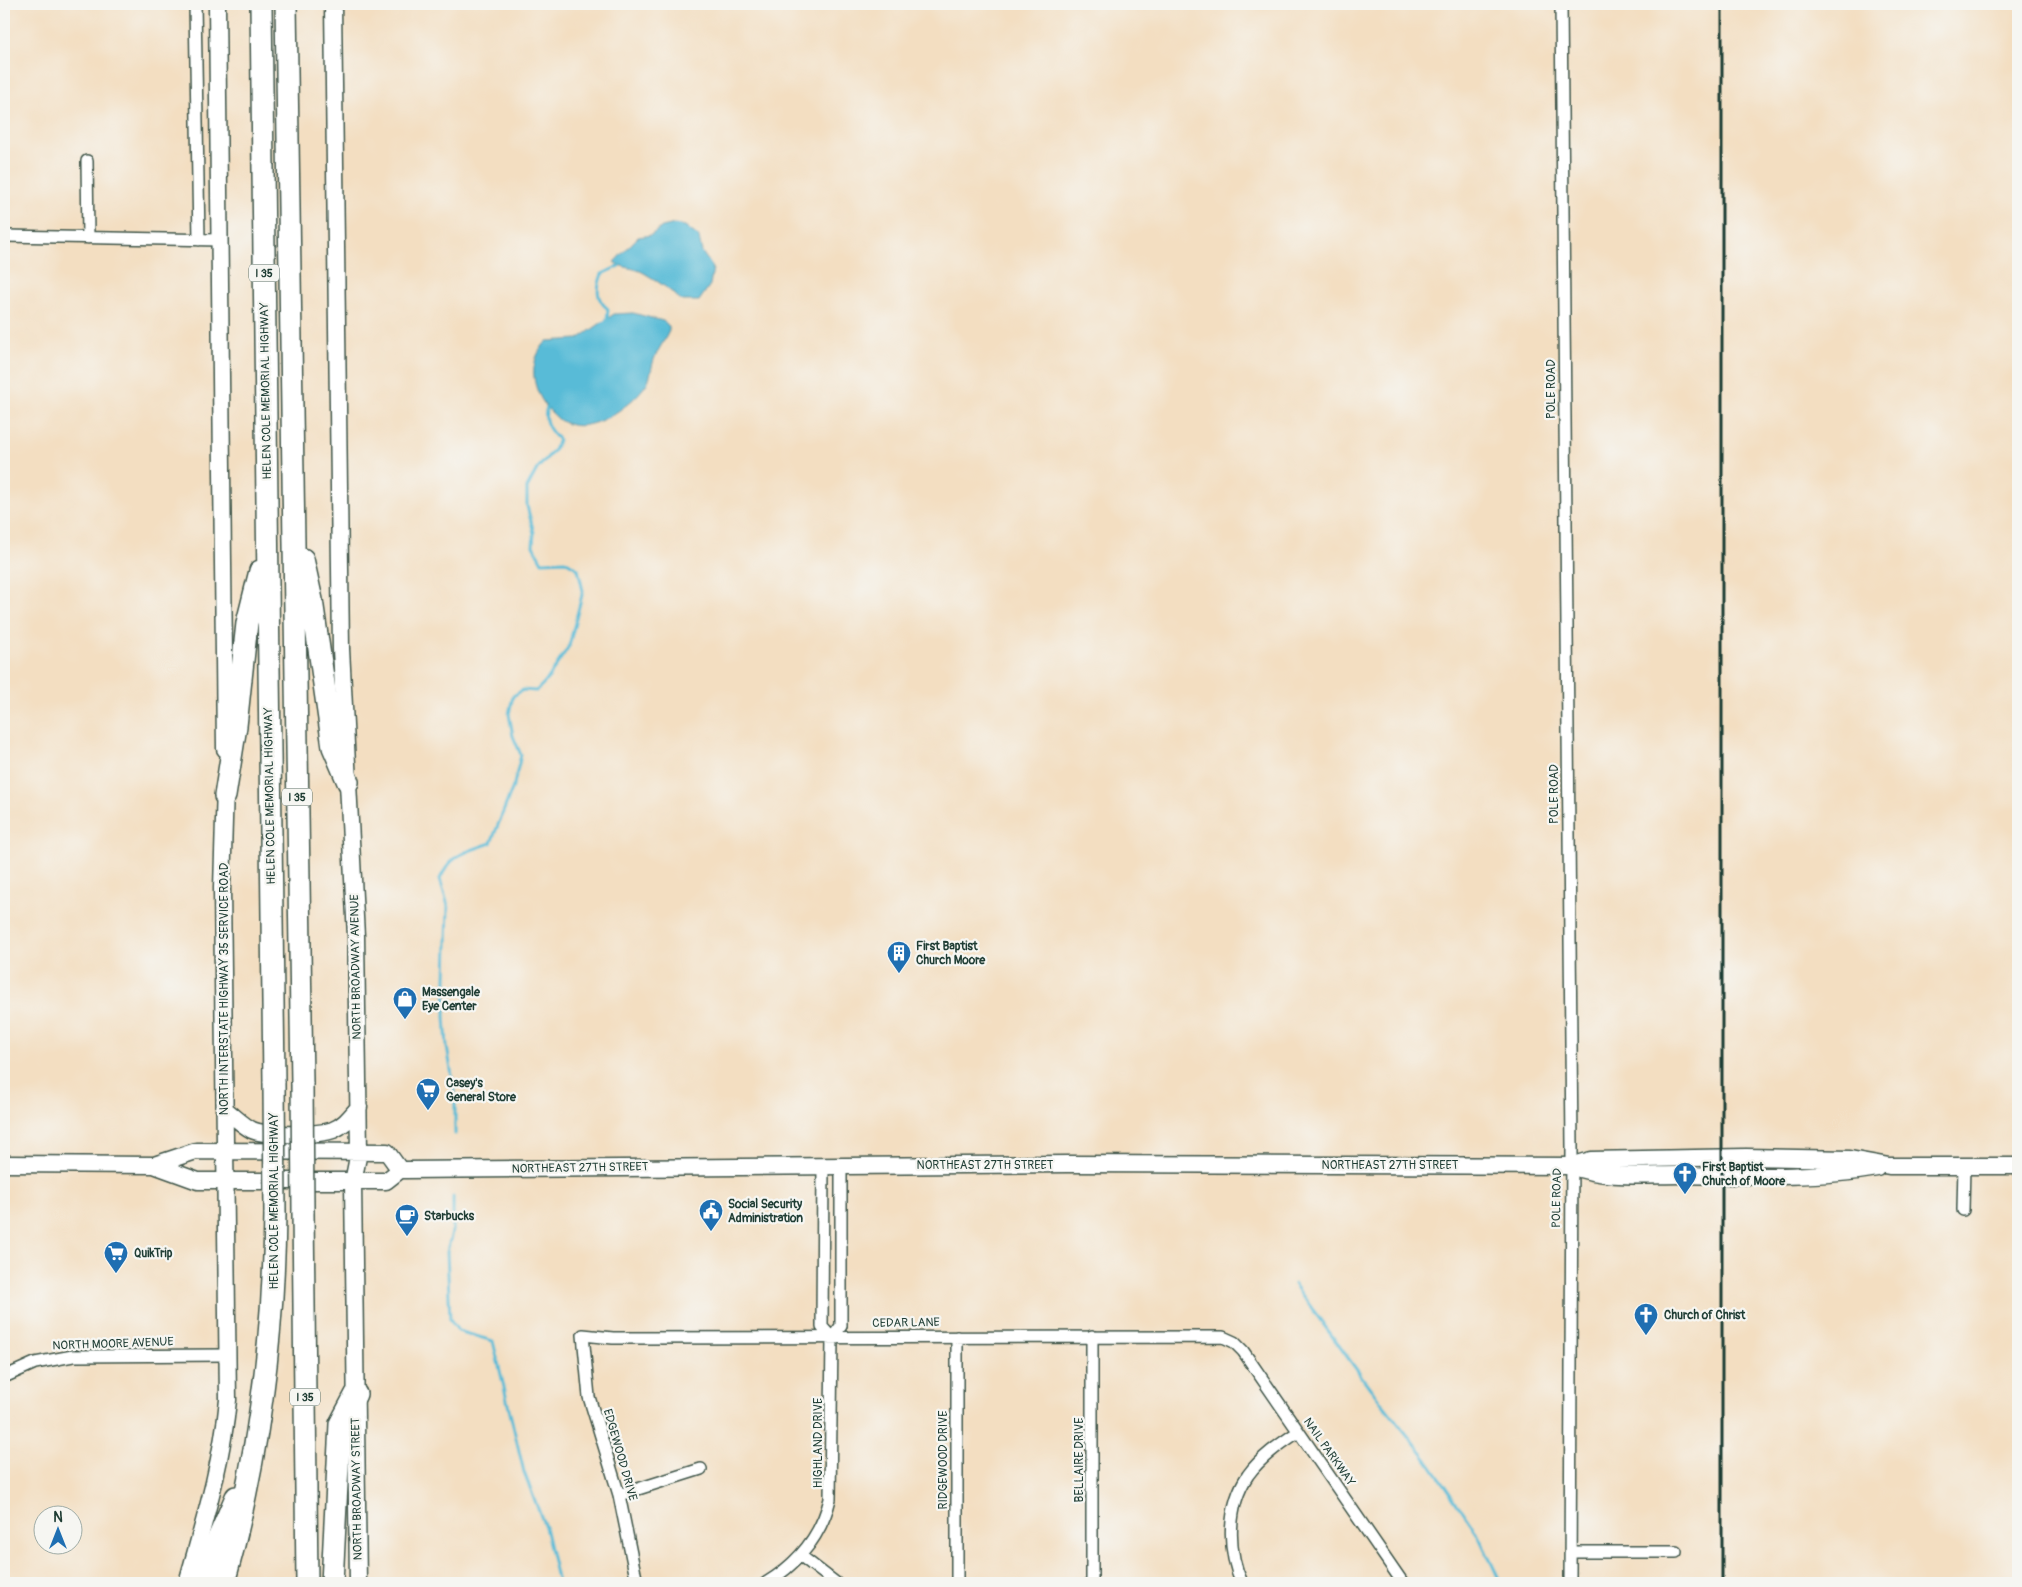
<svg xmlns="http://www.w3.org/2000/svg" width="2022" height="1587" font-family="Pangolin,sans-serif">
	<rect width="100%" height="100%" fill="#f6f6f2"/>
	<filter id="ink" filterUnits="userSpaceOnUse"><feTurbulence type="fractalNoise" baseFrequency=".02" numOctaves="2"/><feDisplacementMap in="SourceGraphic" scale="10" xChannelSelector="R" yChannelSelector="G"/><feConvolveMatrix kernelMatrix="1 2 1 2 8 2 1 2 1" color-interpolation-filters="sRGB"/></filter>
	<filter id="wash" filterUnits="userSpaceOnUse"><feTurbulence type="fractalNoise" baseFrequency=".0096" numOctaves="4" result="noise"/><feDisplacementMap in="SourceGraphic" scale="20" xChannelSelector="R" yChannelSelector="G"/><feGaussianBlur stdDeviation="1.12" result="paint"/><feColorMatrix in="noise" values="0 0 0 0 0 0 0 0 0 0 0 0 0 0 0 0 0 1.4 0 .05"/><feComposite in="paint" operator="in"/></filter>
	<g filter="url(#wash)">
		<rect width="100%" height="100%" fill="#f3dec1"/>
		<!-- water -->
		<path fill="#58bbd7" stroke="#3c7c86" d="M675 224 685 226 699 237 702 252 713 268 710 285 699 301H682C670 290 658 281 644 273 634 267 623 269 614 262L638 237 651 235 662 227Z
			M633 313 663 321 669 326V331C665 340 659 348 655 357 651 366 651 379 645 386 630 407 589 436 563 422 558 420 555 415 551 412 532 392 526 362 547 341L578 339 614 314Z"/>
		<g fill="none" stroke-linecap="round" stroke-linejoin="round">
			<!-- stream -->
			<path stroke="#58bbd7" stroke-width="3" d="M607 320 608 309C595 299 597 287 602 274L619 266
				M455 1134V1093L447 1047 445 1016 448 906 440 879C452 853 466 852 491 843L514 784 521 755 513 736 509 714 513 696 523 690 536 691 547 680 569 646 583 591 578 569 565 561 542 562 533 546 534 533 527 506V488L537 469 554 450 559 440C550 431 542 421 547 407
				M453 1197V1228L447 1252 450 1319 458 1331 493 1341 524 1472 545 1527 558 1583
				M1294 1284 1370 1388 1428 1461 1478 1535 1501 1583"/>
		</g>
	</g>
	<g filter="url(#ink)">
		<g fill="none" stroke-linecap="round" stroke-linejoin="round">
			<defs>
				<path id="street" d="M195 4 199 240
					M1561 4 1572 1147 1570 1583
					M87 161 88 238
					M4 236 219 240
					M823 1165 822 1327 832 1338
					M1963 1210 1964 1166
					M957 1337V1583
					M4 1377 35 1363 73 1356 227 1355
					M619 1495 701 1469
					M1570 1552H1676
					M801 1556 836 1583
					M637 1583 619 1495 589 1397 583 1335 613 1338 1223 1337 1234 1342 1243 1351 1403 1583
					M766 1583C799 1563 821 1536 830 1499L832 1338 841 1326V1165
					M1092 1583V1336
					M1242 1583C1227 1550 1227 1506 1248 1475 1261 1457 1280 1444 1298 1432"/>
				<path id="secondary" d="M217 4 225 749
					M333 4 341 649 356 936 359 1152 353 1182 358 1583
					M224 1109C233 1115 242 1125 252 1130 265 1136 320 1135 333 1130 345 1125 351 1116 359 1107
					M4 1164 154 1165 196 1151 387 1152 400 1170
					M154 1165 198 1181H386L400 1170H405L1068 1164 1571 1166 1591 1160 1746 1157 1850 1159 1889 1166H2018
					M1571 1166C1605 1179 1644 1175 1680 1175 1743 1176 1815 1179 1877 1168
					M187 1583C204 1522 222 1463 228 1400L222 888 225 786"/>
				<path id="highway" d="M261 4 274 1083
					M286 4 302 1084
					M303 559 312 600 333 747 348 782
					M225 796 236 726 247 623 260 571
					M303 1211 307 1583
					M203 1583 215 1546 236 1497
					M224 1583C258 1461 274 1339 275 1213
					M332 1583 340 1424 356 1394"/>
			</defs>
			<!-- street casing -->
			<use href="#street" stroke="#3f5549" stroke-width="14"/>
			<!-- secondary casing -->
			<use href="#secondary" stroke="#3f5549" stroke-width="19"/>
			<!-- highway casing -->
			<use href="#highway" stroke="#3f5549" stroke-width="24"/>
			<!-- street -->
			<use href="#street" stroke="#fff" stroke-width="11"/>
			<!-- secondary -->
			<use href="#secondary" stroke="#fff" stroke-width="16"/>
			<!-- highway -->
			<use href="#highway" stroke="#fff" stroke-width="21"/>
			<!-- rail -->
			<path stroke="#1f3d34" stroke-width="3" d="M1722 1583V4"/>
			<defs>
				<path id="highway-bridge" d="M274 1083 275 1213
					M302 1084 303 1211"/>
			</defs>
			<!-- highway-bridge casing -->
			<use href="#highway-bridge" stroke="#3f5549" stroke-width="24" stroke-linecap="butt"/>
			<!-- highway-bridge -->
			<use href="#highway-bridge" stroke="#fff" stroke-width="21"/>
		</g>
	</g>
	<!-- icons -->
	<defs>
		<symbol id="building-pin" viewBox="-11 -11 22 30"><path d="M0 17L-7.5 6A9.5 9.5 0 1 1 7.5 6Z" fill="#1f6fb2" stroke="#f6f6f2"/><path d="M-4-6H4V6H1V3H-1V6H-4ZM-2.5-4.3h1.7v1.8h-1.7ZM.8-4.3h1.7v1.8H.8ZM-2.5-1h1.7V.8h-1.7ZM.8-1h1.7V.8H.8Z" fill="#fff"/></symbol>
		<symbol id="shop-pin" viewBox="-11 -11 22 30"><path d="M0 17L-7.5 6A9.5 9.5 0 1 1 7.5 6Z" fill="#1f6fb2" stroke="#f6f6f2"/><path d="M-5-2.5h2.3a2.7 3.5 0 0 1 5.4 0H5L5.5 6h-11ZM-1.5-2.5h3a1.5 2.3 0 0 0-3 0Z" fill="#fff"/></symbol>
		<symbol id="supermarket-pin" viewBox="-11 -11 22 30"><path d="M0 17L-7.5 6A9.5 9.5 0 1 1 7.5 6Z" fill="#1f6fb2" stroke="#f6f6f2"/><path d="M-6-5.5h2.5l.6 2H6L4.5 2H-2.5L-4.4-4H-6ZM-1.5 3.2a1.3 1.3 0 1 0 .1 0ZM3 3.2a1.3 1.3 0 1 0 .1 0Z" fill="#fff"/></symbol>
		<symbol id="church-pin" viewBox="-11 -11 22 30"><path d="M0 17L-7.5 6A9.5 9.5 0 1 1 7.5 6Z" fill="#1f6fb2" stroke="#f6f6f2"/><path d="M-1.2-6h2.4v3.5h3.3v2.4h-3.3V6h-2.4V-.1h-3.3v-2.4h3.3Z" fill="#fff"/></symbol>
		<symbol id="civic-pin" viewBox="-11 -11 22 30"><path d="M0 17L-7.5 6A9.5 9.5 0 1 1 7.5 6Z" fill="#1f6fb2" stroke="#f6f6f2"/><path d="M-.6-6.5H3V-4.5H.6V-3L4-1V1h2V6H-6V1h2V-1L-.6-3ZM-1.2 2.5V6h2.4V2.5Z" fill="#fff"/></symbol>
		<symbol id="cafe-pin" viewBox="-11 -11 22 30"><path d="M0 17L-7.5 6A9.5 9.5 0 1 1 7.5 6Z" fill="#1f6fb2" stroke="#f6f6f2"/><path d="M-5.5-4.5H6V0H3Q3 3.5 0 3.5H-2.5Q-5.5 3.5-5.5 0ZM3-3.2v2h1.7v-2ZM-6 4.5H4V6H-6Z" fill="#fff"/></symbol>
	</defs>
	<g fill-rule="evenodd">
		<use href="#building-pin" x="885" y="939" width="28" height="38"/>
		<use href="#shop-pin" x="391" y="985" width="28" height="38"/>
		<use href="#supermarket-pin" x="414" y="1076" width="28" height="38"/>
		<use href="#church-pin" x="1671" y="1160" width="28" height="38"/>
		<use href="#civic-pin" x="697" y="1197" width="28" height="38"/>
		<use href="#cafe-pin" x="393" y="1202" width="28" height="38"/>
		<use href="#supermarket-pin" x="102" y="1239" width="28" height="38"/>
		<use href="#church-pin" x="1632" y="1301" width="28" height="38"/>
	</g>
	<g text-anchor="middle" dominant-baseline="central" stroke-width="4.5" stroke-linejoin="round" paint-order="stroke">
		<!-- shield labels -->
		<g fill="#f6f6f2" stroke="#60746d" stroke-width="1">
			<rect x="249" y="264.5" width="30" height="17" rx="4"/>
			<rect x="282" y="788.5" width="30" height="17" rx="4"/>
			<rect x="290" y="1388.5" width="30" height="17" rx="4"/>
		</g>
		<g font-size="11" font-weight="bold" fill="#1f3d34">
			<text x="264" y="273">I 35</text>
			<text x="297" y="797">I 35</text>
			<text x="305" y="1397">I 35</text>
		</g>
		<!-- street labels -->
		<g font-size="12" fill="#1f3d34" stroke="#f6f6f2">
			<text transform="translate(1551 389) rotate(-90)">POLE ROAD</text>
			<text transform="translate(266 391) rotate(-91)">HELEN COLE MEMORIAL HIGHWAY</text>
			<text transform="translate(1554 794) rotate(-90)">POLE ROAD</text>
			<text transform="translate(270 796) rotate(-91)">HELEN COLE MEMORIAL HIGHWAY</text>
			<text transform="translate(356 967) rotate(-91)">NORTH BROADWAY AVENUE</text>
			<text transform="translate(224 989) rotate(-90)">NORTH INTERSTATE HIGHWAY 35 SERVICE ROAD</text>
			<text x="985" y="1165">NORTHEAST 27TH STREET</text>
			<text x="1390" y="1165">NORTHEAST 27TH STREET</text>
			<text transform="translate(580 1168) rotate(-1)">NORTHEAST 27TH STREET</text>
			<text transform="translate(1557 1198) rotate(-89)">POLE ROAD</text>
			<text transform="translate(274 1201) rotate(-90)">HELEN COLE MEMORIAL HIGHWAY</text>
			<text transform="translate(906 1323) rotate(-1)">CEDAR LANE</text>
			<text transform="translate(113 1344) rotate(-2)">NORTH MOORE AVENUE</text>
			<text transform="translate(818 1443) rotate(-90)">HIGHLAND DRIVE</text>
			<text transform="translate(1329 1452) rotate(55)">NAIL PARKWAY</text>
			<text transform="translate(620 1455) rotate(74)">EDGEWOOD DRIVE</text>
			<text transform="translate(943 1460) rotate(-90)">RIDGEWOOD DRIVE</text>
			<text transform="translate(1079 1460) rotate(-90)">BELLAIRE DRIVE</text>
			<text transform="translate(357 1489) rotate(-91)">NORTH BROADWAY STREET</text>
		</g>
		<!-- poi labels -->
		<g font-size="12" font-weight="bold" fill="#1f3d34" stroke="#f6f6f2" text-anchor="start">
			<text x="916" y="946">First Baptist<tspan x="916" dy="14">Church Moore</tspan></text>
			<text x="422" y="992">Massengale<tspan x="422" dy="14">Eye Center</tspan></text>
			<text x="446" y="1083">Casey's<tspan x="446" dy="14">General Store</tspan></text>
			<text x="1702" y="1167">First Baptist<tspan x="1702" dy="14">Church of Moore</tspan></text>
			<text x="728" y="1204">Social Security<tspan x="728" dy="14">Administration</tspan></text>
			<text x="424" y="1216">Starbucks</text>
			<text x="134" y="1253">QuikTrip</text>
			<text x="1664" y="1315">Church of Christ</text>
		</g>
	</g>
	<!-- margin -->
	<rect width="2022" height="1587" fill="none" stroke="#f6f6f2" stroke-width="20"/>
	<!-- north arrow -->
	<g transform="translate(58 1530)"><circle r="24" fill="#f6f6f2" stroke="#a0aca6"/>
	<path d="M0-4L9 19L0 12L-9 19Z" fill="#1f6fb2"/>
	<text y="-8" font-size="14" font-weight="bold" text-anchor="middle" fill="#1f3d34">N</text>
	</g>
</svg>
